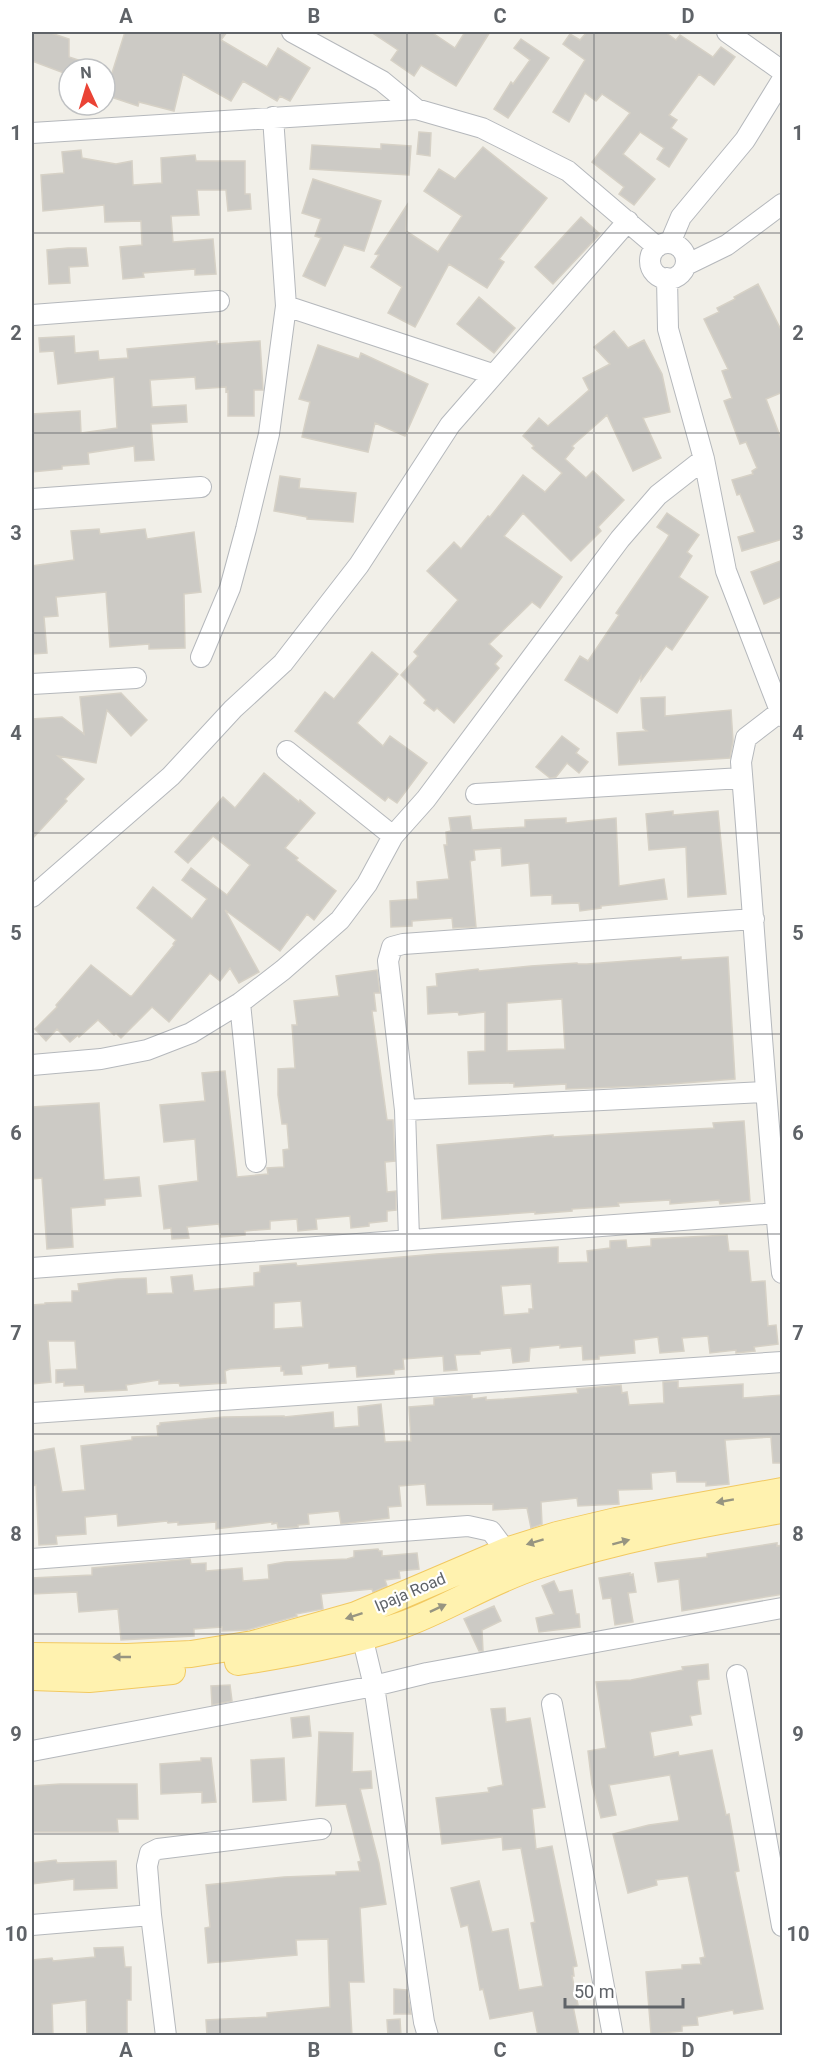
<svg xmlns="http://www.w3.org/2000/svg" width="814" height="2067" font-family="Roboto,sans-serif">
	<rect width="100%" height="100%" fill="#f1efe8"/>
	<!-- building -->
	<path fill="#cccac5" stroke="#d6d1c6" stroke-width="1.5" fill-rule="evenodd" d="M32 32H48L69 39V57L97 66V69H69V75L32 61Z
		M125 32H227L221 40 267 67 278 48 310 68 290 101 280 96 277 101 243 81 231 101 183 74 174 111 139 102 138 106 105 95Z
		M371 32H431L455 48 465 32H490L456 86 421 65 414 76 391 60 398 50Z
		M587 32H665L676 40 680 35 713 57 721 47 735 57 714 85 699 74 669 115 677 120 671 128 687 139 669 167 657 159 664 148 640 132 623 154 655 179 634 205 619 194 624 187 592 162 630 113 602 94 596 101 585 93 569 122 553 112 585 60 563 44 570 34 580 40Z
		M521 39 549 58 508 118 494 109 511 82 513 84 530 60 514 48Z
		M419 132 431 133 430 156 417 154Z
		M381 144 411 146 409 175 310 169 312 145 381 149Z
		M483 147 547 198 499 259 504 262 487 288 449 264 415 327 388 313 402 287 371 267 379 255 375 254 407 205 406 231 438 252 462 216 424 191 439 169 455 179Z
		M81 150 82 158 116 164 132 161 133 185 162 183 161 158 195 155 196 161H245V194H250L251 209 228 211 226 190H197L199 215 171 216 173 242 213 239 216 274 195 275V269L143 273 144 277 123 279 120 247 142 245 141 221 105 222 104 205 43 211 41 175 64 173 62 152Z
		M313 179 381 201 364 251 344 245 325 286 303 276 321 238 315 236 321 219 302 213Z
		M581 217 600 234 553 284 535 267Z
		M68 248H86L88 266 69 267 70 283 49 284 47 250Z
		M758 284 783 334V392L766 399 783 444V539L742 551 738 537 755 532 740 494 737 495 732 480 753 474 752 471 757 468 746 442 740 444 724 401 732 398 722 371 728 369 704 319 719 312 717 308 735 299 734 297Z
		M479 297 515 328 494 353 457 324Z
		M614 331 628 348 644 340 662 374 670 412 643 418 661 458 633 471 607 415 572 446 574 448 565 459 586 478 593 471 624 500 598 527 601 531 571 561 523 513 504 536 562 577 540 608 532 602 489 644 502 656 495 664 499 668 454 723 437 708 434 711 424 703 426 700 401 675 418 656 414 652 458 600 427 571 454 542 461 549 488 516 490 517 523 475 545 492 562 473 532 448 534 446 523 436 539 418 548 426 589 390 583 378 610 364 594 347Z
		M74 336 75 353 98 351 99 360 128 358 127 349 217 341V344L260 341 263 390H254V416H228V391L226 392V387L196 389 195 377 150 380 152 407 186 405 187 422 151 424 154 460 135 461 134 446 88 453 89 464 62 466V469L32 472V414L80 411 81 433 117 428 114 377 58 384 54 351 40 352 39 338Z
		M318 345 359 359 361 353 428 384 405 436 375 423 368 452 302 437 310 402 299 399Z
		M280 476 300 479 299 488 356 493 353 522 307 519V517L274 511Z
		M667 513 699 535 687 552 692 556 679 577 708 597 672 650 666 646 641 681V676L617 713 565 680 580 656 588 661 619 615 616 613 665 542 669 535 657 527Z
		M99 529 100 534 145 529 147 539 194 532 201 592 184 594 185 648 149 649V644L110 647 106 592 56 597 58 616 44 617 47 653 32 654V566L74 560 71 531Z
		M783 560V596L764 604 751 572Z
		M372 652 398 674 357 723 383 746 390 736 427 763 397 803 388 797 385 801 295 731 325 692 334 699Z
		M121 693 147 720 131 736 107 710 96 763 58 756 84 779 65 799 67 801 32 839V719L62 717 84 734 80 697Z
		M665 697V716L731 710 733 741 730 758 619 765 617 733 647 731 643 728 641 698Z
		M562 736 579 749 576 753 588 762 579 773 567 763 556 777 550 778 536 767Z
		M264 773 299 802 300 800 315 813 285 848 298 858 296 860 336 891 314 920 307 914 280 951 225 910 259 972 239 983 230 968 220 981 210 973 169 1022 152 1007 121 1038 116 1033 114 1035 98 1020 79 1037 78 1035 70 1042 57 1029 46 1041 35 1029 57 1007 56 1005 91 965 130 996H132L174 945 173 944 176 940 137 908 153 887 192 919 207 899 182 880 191 868 227 895 250 865 213 836 188 863 175 852 223 797 235 808Z
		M673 811V815L718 811 726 894 688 897 686 847 649 850 646 814Z
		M470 816 472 830 525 827V820L566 818V823L616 818 619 886 664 879 667 899 601 906V908L580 911 579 903 552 904V895L531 896 529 863 502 866 501 848 474 850 475 860 470 861 476 927 453 928 452 918 412 921V926L391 927 390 901 418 899 417 882 449 879 444 845H447L446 832 451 831 449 818Z
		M681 957V960L728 957 735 1079 645 1086 566 1089V1084L514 1087V1083L469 1084 468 1052 485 1051V1012L459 1015 458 1012 428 1014 427 987 437 986 436 974 478 969 479 971 531 966 577 963 578 964H587ZM562 999 565 1049 507 1051V1003Z
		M377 970 380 993H374L376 1011H372L387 1120H393L395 1161 385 1162 387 1192 396 1191V1210L387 1211V1221L369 1223V1226L351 1228 350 1216 316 1219 317 1229 298 1231 297 1219 270 1221V1229L245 1231V1235L221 1237 219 1224 187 1227 189 1238 172 1239 171 1228 164 1229 159 1186 198 1181 195 1139 164 1142 160 1105 205 1101 202 1073 225 1071 237 1177 268 1174 267 1168 284 1167 283 1150 289 1149 287 1124H282L278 1095V1069L295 1068 292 1025H297L294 1001 339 996 336 976Z
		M99 1103 104 1180 139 1177 141 1196 105 1199V1205L71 1208 73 1247 47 1249 42 1178 32 1179V1107Z
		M744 1121 750 1201 720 1204 719 1200 670 1204V1200L618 1203 619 1206 572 1209V1211L535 1214V1212L442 1219 437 1145 553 1135V1137L714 1128 713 1123Z
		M727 1235 729 1251H748L751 1282 765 1281 768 1326 776 1325 778 1344 754 1347 755 1351 736 1353V1350L710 1353 708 1336 682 1338 684 1351 660 1353 658 1337 634 1340 635 1353 599 1356V1359L583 1360 582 1346 560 1348V1345L530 1348 529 1361 513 1363 511 1348 480 1351V1354L455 1355 457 1370 444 1371 443 1356 403 1359 404 1369 394 1370V1374L357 1377 356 1366 329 1368V1363L301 1366 302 1374 284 1375V1371H281V1366L230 1369 225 1371 226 1383 180 1386 179 1383 159 1384V1380L126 1385 127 1390 85 1392 84 1385 64 1386V1382L56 1383V1370L77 1369 75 1341H48L51 1382 32 1384V1305L45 1304V1303L72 1302V1291H79L78 1284 117 1279 146 1278 147 1294 173 1293 171 1277 192 1275 194 1291 254 1286V1273L260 1272V1266L296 1263 297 1266 436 1254 558 1247V1263L588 1262 587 1251 610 1248V1241L626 1240 627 1248 651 1246V1239ZM531 1284 533 1309H529V1313L504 1315 501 1286ZM301 1301 303 1327 274 1329V1303Z
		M678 1381V1388L743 1384V1398L783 1395V1463H773L771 1437 725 1440 729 1484 706 1486V1482H677L676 1471 651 1473 652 1489 618 1490 619 1504 578 1506 577 1498 541 1502 542 1524 531 1528 527 1508 493 1510V1504L427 1505 425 1484 399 1486 401 1506 388 1507 389 1518 341 1524 339 1511 308 1514 309 1524 298 1525V1527L278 1528 277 1523 272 1524V1522L216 1529V1522L178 1525V1522L168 1523 167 1521 118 1526 117 1514 85 1517 86 1534 56 1536 57 1544 39 1545 36 1485 32 1486V1452L54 1448 62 1492 85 1490 81 1446 132 1440V1437L158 1436 157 1426 160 1425V1423L224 1417 284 1416V1417L333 1412 334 1428 359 1426 358 1407 381 1404 385 1442 411 1441 409 1407 434 1405V1398L472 1395V1399L486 1397V1400L504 1399 578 1393 577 1389 621 1385 622 1393 627 1392 629 1405 664 1403 663 1382Z
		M777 1543V1546L783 1545V1594L682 1611 679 1579 658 1582 655 1563 707 1557V1554Z
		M378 1549 379 1551H382V1556L417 1553 419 1569 399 1571 400 1578 385 1580 387 1586 373 1592 372 1589 321 1594 323 1609 296 1614 297 1616 247 1630 222 1631V1627L194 1629V1636L121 1640 118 1609 79 1612 77 1592 32 1594V1578L92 1575V1568L190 1559 191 1564 206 1563V1571L242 1568 243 1581 269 1579 268 1565 285 1562 347 1559 354 1557V1551Z
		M630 1573V1575L633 1574 636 1592 628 1593 633 1622 615 1625 611 1598 603 1599 599 1578Z
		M554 1581 559 1592 572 1590 576 1614H579L580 1627 539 1632 536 1618 554 1614 542 1586Z
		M494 1606 501 1621 482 1630 483 1651H479L464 1619Z
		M708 1664 709 1679 698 1680 697 1683 701 1714 690 1716 692 1725 650 1732 654 1757 678 1752 679 1756 712 1750 726 1815 729 1814 739 1871 735 1872 763 2009 734 2014 733 2010 697 2017 698 2025 682 2026V2031L651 2034 646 1972 682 1969V1965L701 1964 700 1958 705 1957 688 1876 656 1880 657 1885 628 1893 613 1834 649 1825 678 1821 679 1819 670 1775 609 1785 616 1815 601 1818 592 1784 588 1751 606 1748 596 1682 631 1680 683 1670 682 1667Z
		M230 1685 232 1701 212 1705 211 1686Z
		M505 1708 506 1722 530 1718 545 1807 532 1809 536 1849 552 1846 577 1966 573 1967 574 1976H572L578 2005 573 2006 579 2036H538L533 2011 490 2019 483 1989 480 1990 468 1925 461 1927 451 1888 479 1881 492 1932 508 1929 519 1990 543 1986 531 1923 535 1922 521 1848 503 1850 502 1837 442 1844 436 1798 489 1792 488 1788 503 1785 491 1709Z
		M309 1716 311 1736 293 1738 291 1718Z
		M319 1732 353 1733 352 1772 371 1771 372 1788 360 1789 379 1863 386 1904 360 1908 364 1982H349L352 2036H207L206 2020 267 2017V2013L330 2007 328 1939 296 1940 297 1955 208 1963 205 1928 210 1927 206 1885 284 1877 336 1875V1872L360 1871 358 1862 361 1861 346 1804 316 1806Z
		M201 1758H211L216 1802 202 1803V1792L161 1794 160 1764 201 1761Z
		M284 1758 286 1800 253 1802 251 1760Z
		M60 1784H137L138 1819H117L118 1832H32V1786Z
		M56 1860 57 1863 116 1861 117 1888 74 1890V1879L32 1884V1863Z
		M123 1947 125 1967H131V2000H127V2036H87L86 2000 52 2004 53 2036H32V1960L52 1958 53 1961 95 1957 94 1948Z
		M394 1989 407 1990 411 2014H394Z
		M400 2019 401 2036H388L387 2020Z"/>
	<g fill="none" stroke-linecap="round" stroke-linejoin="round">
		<defs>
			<path id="minor" d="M292 32 382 81 416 109
				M727 32 782 71
				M32 133 416 109 482 128 568 171 657 247
				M670 243 681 217 745 140 782 80
				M650 261a18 18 0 1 1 36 0a18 18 0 1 1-36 0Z
				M686 265 727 245 782 204
				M667 278 668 329 704 459 726 571 782 716
				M286 306 492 374
				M32 315 219 301
				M32 499 201 487
				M201 657 230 588 246 529 269 434 286 306 273 117
				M32 684 136 678
				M781 711 746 738 741 762C755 932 765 1103 782 1273
				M287 751 393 836
				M476 794 742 778
				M32 897 171 776 233 709 283 663 359 565 450 425 628 221
				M240 1003 256 1162
				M32 1065 101 1059 147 1050 191 1033 240 1003 283 970 340 920 367 884 393 836 426 799 620 539 658 495 704 459
				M405 1110 765 1092
				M409 1239 405 1110 388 961 392 947 403 944 754 919
				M32 1268 777 1213
				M32 1413 782 1362
				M32 1559 468 1526 491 1531 506 1551
				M362 1636 374 1686 424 2022 428 2036
				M737 1675 782 1926
				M552 1704 613 2036
				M32 1751 374 1686 427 1673 782 1608
				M32 1925 151 1915
				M166 2036 151 1915 147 1866 150 1853 158 1849 321 1829"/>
			<path id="major" d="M32 1656 127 1657 191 1654 253 1644 356 1615 506 1551 557 1535 616 1521 782 1491
				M238 1662C290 1654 351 1643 402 1625 449 1608 491 1580 539 1565 618 1539 700 1524 782 1510
				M32 1677 89 1679 172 1671"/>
		</defs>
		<!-- minor casing -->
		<use href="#minor" stroke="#b5b8bc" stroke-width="22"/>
		<!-- major casing -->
		<use href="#major" stroke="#f2c960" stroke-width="28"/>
		<!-- minor -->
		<use href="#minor" stroke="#fff" stroke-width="20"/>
		<!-- major -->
		<use href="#major" stroke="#fff2af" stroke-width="26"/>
	</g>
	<!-- one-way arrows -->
	<defs><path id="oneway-solid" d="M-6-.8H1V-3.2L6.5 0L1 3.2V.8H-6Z" transform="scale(1.5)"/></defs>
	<g fill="#979581">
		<use href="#oneway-solid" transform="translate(725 1501) rotate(170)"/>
		<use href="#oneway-solid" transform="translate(535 1542) rotate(163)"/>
		<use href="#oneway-solid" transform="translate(621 1542) rotate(-15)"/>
		<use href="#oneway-solid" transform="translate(438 1608) rotate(-25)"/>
		<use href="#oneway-solid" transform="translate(354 1616) rotate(162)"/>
		<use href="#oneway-solid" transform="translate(122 1657) rotate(-180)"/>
	</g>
	<!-- grid -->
	<path fill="none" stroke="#5f6368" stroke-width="1.5" stroke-opacity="0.55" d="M220 32V2036M407 32V2036M594 32V2036M32 233H782M32 433H782M32 633H782M32 833H782M32 1034H782M32 1234H782M32 1434H782M32 1634H782M32 1834H782"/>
	<g text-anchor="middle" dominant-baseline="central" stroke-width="4.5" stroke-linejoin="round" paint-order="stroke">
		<!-- street labels -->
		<g font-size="16" fill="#5f6368" stroke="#fff">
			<text transform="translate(410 1592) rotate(-23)">Ipaja Road</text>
		</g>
	</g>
	<!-- border -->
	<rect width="814" height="2067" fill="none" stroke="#ffffff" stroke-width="66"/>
	<!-- north arrow -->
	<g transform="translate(87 87) rotate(356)"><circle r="28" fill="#ffffff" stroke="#bfc1c3" stroke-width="1.5"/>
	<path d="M0-4.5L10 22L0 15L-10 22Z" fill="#ea4335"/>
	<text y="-9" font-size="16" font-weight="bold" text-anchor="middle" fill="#5f6368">N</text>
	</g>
	<!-- scale -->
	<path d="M565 1998v9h118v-9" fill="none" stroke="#5f6368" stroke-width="3"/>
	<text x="574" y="1998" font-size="18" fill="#5f6368" stroke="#ffffff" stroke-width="4.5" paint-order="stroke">50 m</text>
	<rect x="33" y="33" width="748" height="2001" fill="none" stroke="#5f6368" stroke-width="2"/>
	<g font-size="20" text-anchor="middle" font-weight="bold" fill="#5f6368">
		<text x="126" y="23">A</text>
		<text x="314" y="23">B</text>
		<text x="500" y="23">C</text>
		<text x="688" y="23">D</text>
		<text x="16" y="140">1</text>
		<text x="798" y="140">1</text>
		<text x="16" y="340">2</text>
		<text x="798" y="340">2</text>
		<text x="16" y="540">3</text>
		<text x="798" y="540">3</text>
		<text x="16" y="740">4</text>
		<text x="798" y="740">4</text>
		<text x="16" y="940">5</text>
		<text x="798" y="940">5</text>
		<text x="16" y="1140">6</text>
		<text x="798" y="1140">6</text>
		<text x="16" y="1340">7</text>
		<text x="798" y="1340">7</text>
		<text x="16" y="1541">8</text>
		<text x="798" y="1541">8</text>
		<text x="16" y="1741">9</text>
		<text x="798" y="1741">9</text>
		<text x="16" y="1941">10</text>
		<text x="798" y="1941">10</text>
		<text x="126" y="2057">A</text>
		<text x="314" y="2057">B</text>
		<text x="500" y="2057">C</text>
		<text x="688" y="2057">D</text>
	</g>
</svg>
